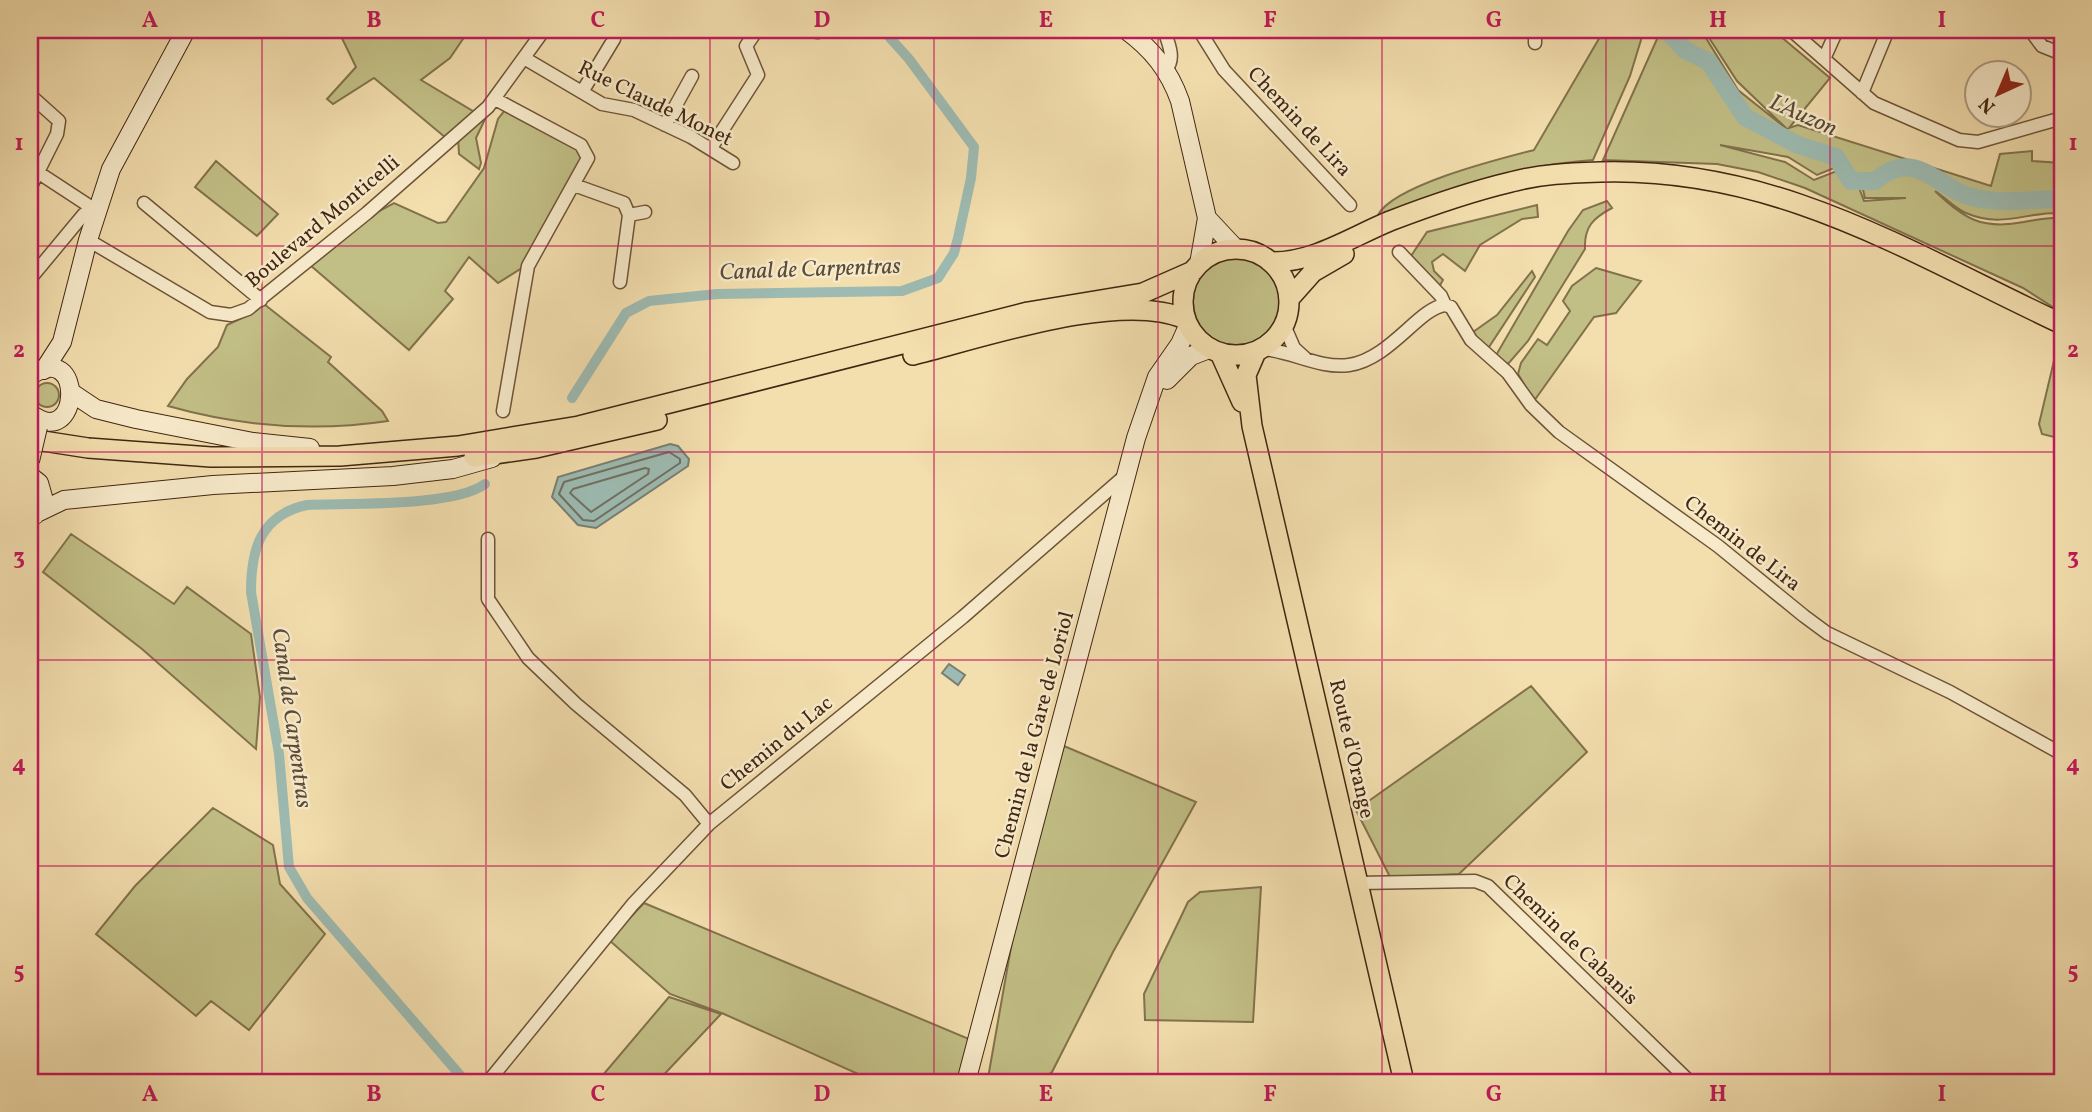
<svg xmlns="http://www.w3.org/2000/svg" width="2092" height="1112" font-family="Vollkorn,serif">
	<rect width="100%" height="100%" fill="#f3deae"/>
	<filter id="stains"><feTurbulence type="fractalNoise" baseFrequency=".00286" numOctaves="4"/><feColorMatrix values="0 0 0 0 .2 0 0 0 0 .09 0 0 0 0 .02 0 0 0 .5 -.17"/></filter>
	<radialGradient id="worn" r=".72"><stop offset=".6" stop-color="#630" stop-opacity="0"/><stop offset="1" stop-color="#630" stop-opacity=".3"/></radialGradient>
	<!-- green -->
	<path fill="#c2bf86" stroke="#82724c" stroke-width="2" fill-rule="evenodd" d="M338 30H469L450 58 421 80 476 113 446 138 374 78 333 104 327 99 356 67Z
		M1604 30H1644L1630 76 1593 160C1517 165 1449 190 1378 215 1394 185 1499 159 1534 150Z
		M1661 30H1701L1738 90 1787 129 1737 81 1704 30H1773L1830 78 1789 128 1798 125 1991 186 2000 154 2032 151V161L2062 163V213C2027 211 2003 229 1966 213 1954 208 1945 197 1935 191 1964 219 1982 230 2024 222 2037 220 2049 217 2062 218V313L2023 288 1805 188 1758 172 1717 164 1603 160ZM1720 145 1788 157 1817 175 1844 164 1853 177H1860L1865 198H1906L1864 201 1857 182H1850L1842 169 1814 180 1785 162Z
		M505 110 579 148 586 157 525 266 498 283 469 257 445 291 453 299 409 350 310 265 370 216 394 203 438 223 446 222 484 168 498 119Z
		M488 113 476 138 481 163 479 169 459 154 458 137Z
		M216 161 278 214 257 236 195 187Z
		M1607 201 1612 208C1593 218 1584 227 1585 249L1528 341 1508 364 1495 357 1568 231 1583 210Z
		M1537 205 1538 217 1522 219 1480 245 1465 271 1443 254 1432 262 1434 271 1443 280 1439 287 1411 256 1427 232Z
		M1193 302a44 44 0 1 1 88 0a44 44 0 1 1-88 0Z
		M1596 268 1641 281 1616 313 1594 317 1534 401 1518 374 1521 363 1538 339 1547 345 1570 311 1563 301 1572 286Z
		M1532 271 1535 277 1487 350 1478 344 1473 332 1497 315Z
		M264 304 331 357 328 362 382 411 388 421C315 432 239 426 168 406L187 379 218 347 227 325 251 314Z
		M2057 348 2062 350V439L2042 434 2039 424Z
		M35 395a12 12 0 1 1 24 0a12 12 0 1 1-24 0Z
		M71 534 174 604 187 587 251 634 260 697 256 749 142 649 43 572Z
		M1531 686 1587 752 1459 874 1390 877 1356 810Z
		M1064 746 1196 802 1113 952 1052 1072 1038 1082H994L988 1078 1019 902Z
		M213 808 273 845 280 884 325 934 249 1030 211 1001 196 1016 96 934 135 886Z
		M1261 887 1253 1022 1145 1020 1144 994 1188 902 1200 892Z
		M644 903 969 1039 957 1082H876L724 1014 670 994 609 940Z
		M669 997 721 1014 657 1082H597Z"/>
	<!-- water -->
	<path fill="#9dbbb2" stroke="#797f72" stroke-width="2" d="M670 444 678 446 689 459 688 466 596 528 578 525 552 497 558 477Z
		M949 664 965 675 958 685 942 673Z"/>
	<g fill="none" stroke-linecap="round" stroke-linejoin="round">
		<!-- shore -->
		<path stroke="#707062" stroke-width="2" d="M669 452 680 459V463L594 521 583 520 559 494 564 482Z
			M645 468 649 469 648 474 591 512 570 493 573 489Z"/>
		<!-- canal -->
		<path stroke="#9dbbb2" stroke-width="10" d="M572 398 626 313 649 301 717 294 902 291 938 278 954 253 958 238 971 178 974 147 909 59 883 30
			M466 1082 307 898 289 867 279 754 251 592C251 550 260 515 307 505 348 503 454 507 485 484"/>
		<!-- river -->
		<path stroke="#9dbbb2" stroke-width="18" d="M1666 30 1685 50 1709 62 1745 117 1798 145 1836 157 1851 181H1875C1917 145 1936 190 1976 198 2000 204 2037 199 2062 199"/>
		<defs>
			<path id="street" d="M807 30 818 32
				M1164 30C1168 42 1176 59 1166 69
				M1199 30 1224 70 1350 205
				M1469 30 1470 31
				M1535 30V43
				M1791 30 1874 103 1959 140 1978 142 2062 118
				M2030 30 2042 46 2062 54
				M524 58 602 104 634 110 691 137 733 163
				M1824 59 1837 30
				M582 92 614 39 608 30
				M1862 93 1888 30
				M30 95 59 121 57 134 30 188
				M495 99 581 145 588 158 528 266 503 411
				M665 125 692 76
				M711 148 758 75 746 46 757 30
				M39 173 97 211
				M574 185 624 203 629 215 620 282
				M144 203 261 300
				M629 215 645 212
				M88 240 210 312 231 315 248 309 367 213 488 107 544 30
				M1399 252 1441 296 1445 305
				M30 279 84 214 97 211
				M1284 325 1294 348 1305 358
				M1263 349C1292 351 1319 369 1349 365 1390 359 1419 308 1445 305L1451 307 1471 340 1508 373 1531 405 1559 432 1718 546 1804 616 1827 633 1950 692 2062 754
				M488 539V599L528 658 576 704 685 795 709 824
				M1358 883 1475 881 1488 886 1690 1082
				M488 1082 633 904 709 824 963 617 1127 474"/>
			<path id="secondary" d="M1126 30C1152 49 1169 70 1180 101L1207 218 1199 264
				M1207 218 1236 249
				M44 370 62 342 88 240 111 169 186 30
				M30 376C86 337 81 454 30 413
				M1167 380 1191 356 1209 349
				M72 393 96 409 136 419 253 442 310 448
				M30 476 39 483 43 497 35 515
				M39 512 64 500 213 485 393 476 453 469 492 458
				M966 1082 1136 438 1157 377 1180 344 1188 326"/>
			<path id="primary" d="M1183 302a53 53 0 1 1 106 0a53 53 0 1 1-106 0Z
				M1271 262C1313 263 1351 237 1390 221 1429 206 1469 192 1511 182 1540 174 1570 173 1600 172 1777 167 1908 252 2062 324
				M1289 299 1313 272 1344 254
				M1256 352 1246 375 1252 426 1404 1082
				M1220 353 1242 402
				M913 355C982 338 1120 290 1185 319
				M30 439 88 448 211 457 340 456 458 446 579 426 1028 312 1143 293 1193 271
				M474 457 536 448 657 420"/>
		</defs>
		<!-- street casing -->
		<use href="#street" stroke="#6e5438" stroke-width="15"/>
		<!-- secondary casing -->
		<use href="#secondary" stroke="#422611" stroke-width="20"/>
		<!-- primary casing -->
		<use href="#primary" stroke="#422611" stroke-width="22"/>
		<!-- street -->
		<use href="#street" stroke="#f7eaca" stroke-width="12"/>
		<!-- secondary -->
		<use href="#secondary" stroke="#f7eaca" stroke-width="18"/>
		<!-- primary -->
		<use href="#primary" stroke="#f3deae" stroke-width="19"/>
		<defs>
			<path id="secondary-bridge" d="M30 461 38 427"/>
		</defs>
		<!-- secondary-bridge casing -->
		<use href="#secondary-bridge" stroke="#422611" stroke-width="20" stroke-linecap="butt"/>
		<!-- secondary-bridge -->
		<use href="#secondary-bridge" stroke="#f7eaca" stroke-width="18"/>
	</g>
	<!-- grid -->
	<path fill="none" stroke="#c2185b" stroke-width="2" stroke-opacity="0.55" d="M262 30V1082M486 30V1082M710 30V1082M934 30V1082M1158 30V1082M1382 30V1082M1606 30V1082M1830 30V1082M30 246H2062M30 452H2062M30 660H2062M30 866H2062"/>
	<g text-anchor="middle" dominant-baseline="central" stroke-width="5" stroke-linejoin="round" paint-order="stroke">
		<!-- street labels -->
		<g font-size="21" fill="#422611" stroke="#f7eaca">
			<text transform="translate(655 104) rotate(26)">Rue Claude Monet</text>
			<text transform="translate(1299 122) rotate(47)">Chemin de Lira</text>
			<text transform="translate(323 222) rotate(-40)">Boulevard Monticelli</text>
			<text transform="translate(1742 544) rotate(38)">Chemin de Lira</text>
			<text transform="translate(1035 735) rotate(-75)">Chemin de la Gare de Loriol</text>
			<text transform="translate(777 744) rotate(-39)">Chemin du Lac</text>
			<text transform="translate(1351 749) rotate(77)">Route d'Orange</text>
			<text transform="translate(1570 940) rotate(44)">Chemin de Cabanis</text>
		</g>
		<!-- water labels -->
		<g font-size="23" font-style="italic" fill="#594b39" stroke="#f7eaca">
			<text transform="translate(1803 116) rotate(24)">L'Auzon</text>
			<text transform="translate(810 270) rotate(-2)">Canal de Carpentras</text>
			<text transform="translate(291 718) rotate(82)">Canal de Carpentras</text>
		</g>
	</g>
	<!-- margin -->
	<rect width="2092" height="1112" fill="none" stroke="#f3deae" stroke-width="77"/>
	<!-- north arrow -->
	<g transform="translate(1998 94) rotate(224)"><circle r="33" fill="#f7eaca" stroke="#af9c80" stroke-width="2"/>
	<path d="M0-5L12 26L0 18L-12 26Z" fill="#8f2418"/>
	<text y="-10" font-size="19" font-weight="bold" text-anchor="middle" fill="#422611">N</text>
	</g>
	<rect x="38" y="38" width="2016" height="1036" fill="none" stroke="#c2185b" stroke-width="2.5"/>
	<g font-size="23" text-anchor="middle" font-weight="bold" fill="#c2185b">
		<text x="150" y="27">A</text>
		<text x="374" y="27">B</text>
		<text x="598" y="27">C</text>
		<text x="822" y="27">D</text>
		<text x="1046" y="27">E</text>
		<text x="1270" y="27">F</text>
		<text x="1494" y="27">G</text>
		<text x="1718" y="27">H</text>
		<text x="1942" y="27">I</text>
		<text x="19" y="150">1</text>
		<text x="2073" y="150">1</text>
		<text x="19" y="357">2</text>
		<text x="2073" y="357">2</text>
		<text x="19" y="564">3</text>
		<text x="2073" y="564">3</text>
		<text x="19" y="771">4</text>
		<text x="2073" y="771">4</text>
		<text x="19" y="978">5</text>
		<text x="2073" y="978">5</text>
		<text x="150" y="1101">A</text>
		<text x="374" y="1101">B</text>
		<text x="598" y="1101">C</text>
		<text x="822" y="1101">D</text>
		<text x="1046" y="1101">E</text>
		<text x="1270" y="1101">F</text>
		<text x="1494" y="1101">G</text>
		<text x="1718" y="1101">H</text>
		<text x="1942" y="1101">I</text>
	</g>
	<rect width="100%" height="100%" filter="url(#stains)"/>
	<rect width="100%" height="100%" fill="url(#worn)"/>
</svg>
